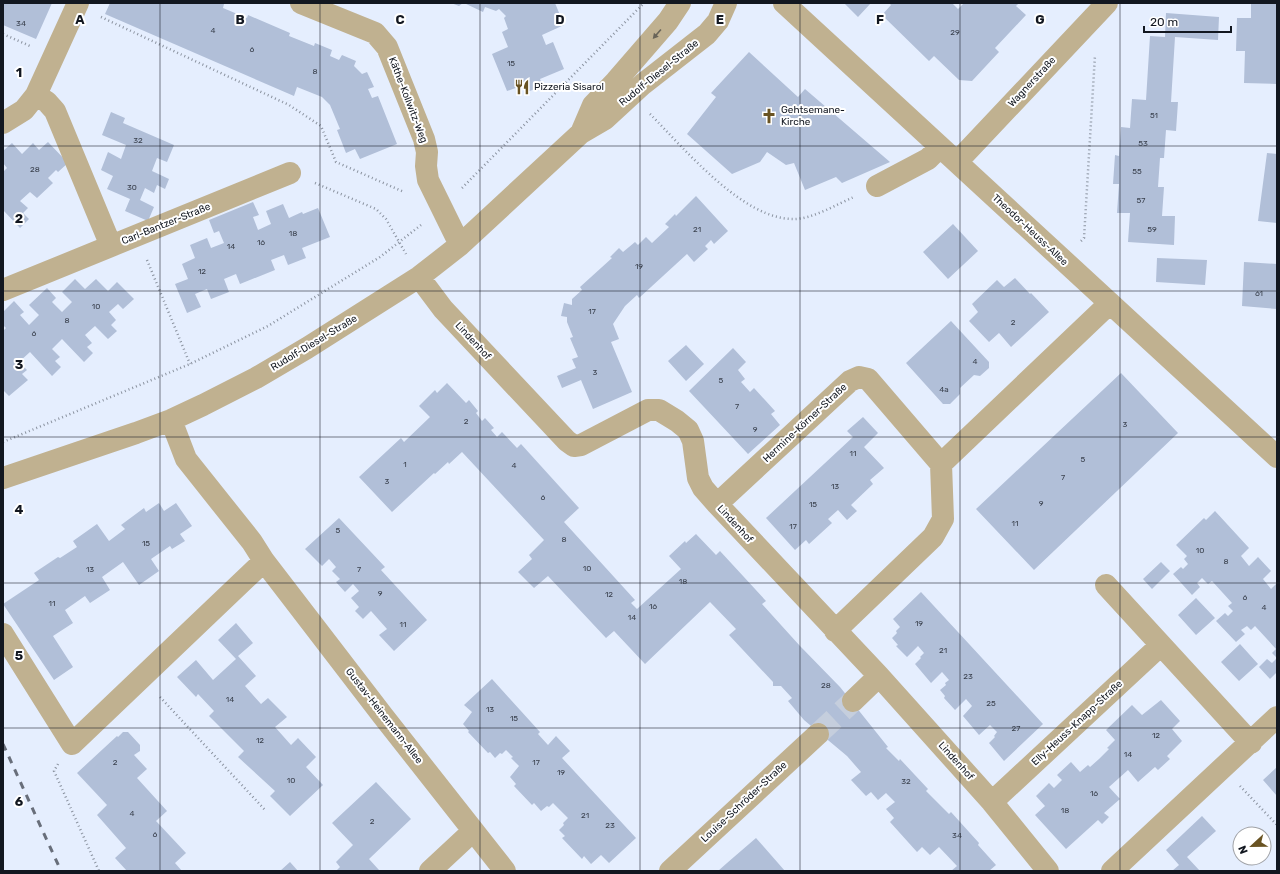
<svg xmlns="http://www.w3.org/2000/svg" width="1280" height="874" font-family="Rubik,sans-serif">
	<rect width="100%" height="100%" fill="#e5eefe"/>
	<!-- building -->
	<path fill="#b1bfd8" d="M3 3H52L36 39 3 25Z
		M110 3H223L224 4 223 8 247 18 248 15 290 33 289 36 314 46 315 43 332 50 330 56 339 60 342 55 356 61 354 66 362 74 367 72 374 87 368 89 372 98 378 96 397 144 360 159 355 149 346 153 337 130 340 129 330 105 322 97 297 87 294 96 105 14Z
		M451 3H463L459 6Z
		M464 3H555L564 25 542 35 546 45 553 42 564 69 540 79 543 86 527 92 524 85 507 91 492 54 508 47 502 32 508 29 504 18 506 16 499 9 496 11 485 7 483 12Z
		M844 3H871L858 17Z
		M889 3H952L958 9 964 3H1019L1016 6 1026 15 995 48 999 52 972 81 959 80 934 56 929 61 882 15 891 5Z
		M1251 3H1277V84L1244 83 1245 51H1236L1237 18H1251Z
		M1166 13 1219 17 1218 40 1175 37 1171 102H1178L1176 131 1166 130 1164 158H1160L1158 187H1164L1162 216H1175L1174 245 1128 242 1130 213H1117L1119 184H1113L1115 155 1119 156 1121 127 1130 128 1132 99 1146 100 1150 36 1165 37Z
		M749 52 798 97 805 89 890 162 842 183 836 177 805 190 794 163 786 165 767 152 760 162 732 174 687 134 716 97 711 93Z
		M111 112 125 118 123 123 174 145 167 162 157 158 152 171 169 179 165 189 157 185 154 193 145 188 140 200 154 207 148 221 125 211 130 199 107 189 113 176 101 170 108 152 121 159 126 145 102 135Z
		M48 142 68 163 58 172 56 170 48 178 53 183 37 198 30 192 20 201 28 208 23 213 29 219 20 228 3 210V172L7 168 3 163V151L12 143 22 154 33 143 39 150Z
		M1267 153 1277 154V223L1258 221Z
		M696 196 728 231 714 244 711 240 705 246 708 249 694 262 687 254 639 298 637 295 625 306 613 324 619 339 611 342 632 392 593 409 581 380 562 388 557 376 576 368 572 359 578 357 570 338 573 337 567 322V317L561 316 564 303 572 305V299L582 290 580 287 612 258 610 257 619 248 623 252 635 242 638 245 646 237 652 243 669 227 665 224 675 214 676 216Z
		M253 202 259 215 253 217 258 230 271 224 266 211 283 204 289 218 302 212 303 214 318 208 330 237 302 248 306 258 288 265 284 255 271 260 275 270 240 284 236 274 224 279 229 292 211 299 207 289 195 294 201 307 187 313 175 284 188 279 182 264 195 258 190 245 207 238 211 248 224 243 219 231 214 233 209 220Z
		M953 224 978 251 948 279 923 252Z
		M1157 258 1207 260 1205 285 1156 282Z
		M1244 262 1277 264V309L1242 306Z
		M1015 278 1030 294 1031 293 1049 312 1011 347 999 333 989 342 969 321 978 312 972 304 997 280 1004 287Z
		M75 279 85 289 96 279 108 291 117 282 134 299 123 309 118 304 109 312 116 320 111 325 117 331 108 339 95 326 85 335 92 343 87 347 93 353 84 362 62 339 52 349 60 357 55 361 61 367 52 376 30 352 19 362 27 370 22 374 28 380 9 396 3 390V331L6 328 3 325V312L14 301 24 312 20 315 29 325 39 315 29 305 47 288 56 298 52 302 62 312 72 302 62 292Z
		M951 321 989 362V368L980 376 974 375 960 388V394L950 404H943L906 363Z
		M686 345 704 364 686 381 668 361Z
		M733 348 746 362 738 370 745 379 741 382 750 392 754 388 765 400 775 411 771 414 780 425 748 454 689 391Z
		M1121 373 1178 433 1034 570 976 509Z
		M447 383 466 403 469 400 478 411 476 413 482 421 485 418 494 428 491 430 497 437 502 432 517 448 521 444 579 508 564 522 635 600 631 603 637 609 681 569 669 556 685 541 686 543 696 534 716 555 720 551 766 601 762 604 800 646 840 687 888 747 886 748 899 761 900 759 928 789 926 791 949 814 951 812 979 843 978 845 996 865 989 871H951L957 866 939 847 930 855 922 847 917 852 890 822 894 818 886 809 895 802 886 793 878 800 871 792 866 796 851 780 861 772 847 756 804 720 788 701 792 698 781 686H773V682L729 635 736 629 710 602 645 664 614 631 606 638 548 576 534 588 518 572 532 559 529 555 544 540 462 452 449 464 448 462 435 474 434 473 392 512 359 477 401 438 404 442 430 417 419 406 435 390 437 393Z
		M863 417 878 433 864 447 884 468 870 480 873 484 851 505 857 511 847 520 838 510 828 519 832 523 809 544 806 540 795 550 766 518 853 437 847 431Z
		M159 503 164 511 176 503 192 526 180 534 185 541 172 549 170 546 151 559 159 571 139 585 123 562 102 577 110 590 90 603 85 596 65 610 73 623 53 636 73 667 54 680 3 604 39 580 34 573 58 557 60 558 77 547 73 541 97 524 109 541 125 529 121 525 144 508 146 512Z
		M1215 511 1249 548 1241 556 1249 566 1258 557 1271 571 1263 579 1271 589 1277 583V672L1270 679 1259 667 1267 659 1272 663 1277 658 1272 653 1276 649 1255 626 1251 630 1247 626 1241 630 1245 634 1236 642 1216 621 1225 613 1228 616 1233 611 1228 606 1232 603 1212 581 1208 584 1202 578 1197 583 1200 587 1192 595 1173 574 1181 567 1183 569 1188 564 1184 559 1187 556 1176 545 1204 518 1206 520Z
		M339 518 385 567 381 570 427 620 394 651 379 635 387 629 371 611 363 619 355 611 359 607 351 598 359 591 353 584 345 592 336 582 340 579 332 571 336 567 329 559 322 566 305 549Z
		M1161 562 1170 571 1152 589 1143 579Z
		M921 592 1043 724 1004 761 989 743 995 737 994 736 997 732 990 725 979 735 963 716 972 706 966 699 955 710 944 698 945 696 940 690 946 685 945 683 949 680 942 672 931 683 915 664 921 658 920 657 924 653 918 646 907 657 896 646 898 645 892 638 897 633 896 631 900 627 893 619Z
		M1196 598 1215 618 1196 635 1178 615Z
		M236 623 253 643 238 656 256 676 245 686 261 704 268 698 287 717 275 727 291 745 298 738 316 757 306 767 323 785 290 816 270 796 275 791 238 757 244 751 209 716 214 711 198 694 196 697 177 677 196 660 213 680 236 659 218 640Z
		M1240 644 1258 664 1239 681 1221 662Z
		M492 679 540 732 538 734 548 745 556 736 570 751 562 758 636 838 609 863 601 855 591 864 584 856 582 859 562 838 565 836 559 830 564 825 563 823 568 818 553 803 549 807 547 806 541 811 534 803 532 805 514 786 516 784 510 777 519 766 511 758 513 757 506 750 502 754 500 753 495 758 490 752 488 753 468 732 469 731 463 724 472 712 464 705Z
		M1161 700 1180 721 1172 729 1182 741 1167 756 1170 759 1158 770 1155 767 1138 782 1128 770 1109 787 1120 799 1104 813 1109 817 1102 824 1098 820 1066 849 1035 815 1045 806 1036 796 1049 783 1054 788 1062 780 1057 775 1071 762 1080 772 1088 765 1090 767 1099 759 1109 749 1107 748 1115 740 1106 730 1132 705 1142 715Z
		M123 732H128L140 745V751L134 755 147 769 137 778 167 811 156 821 186 853 175 863 182 871H127L115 858 126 848 97 815 107 805 77 773 117 736 118 737Z
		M1277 767V796L1263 780Z
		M376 782 411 819 369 859 379 870 377 871H336L340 867 336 862 353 845 332 823Z
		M1202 816 1216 831 1187 857 1200 871H1172L1179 865 1166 850Z
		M756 838 785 871H718L727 863Z
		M290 862 298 871H280Z"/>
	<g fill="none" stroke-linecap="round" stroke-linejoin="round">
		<!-- minor-tunnel -->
		<path stroke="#c5cedd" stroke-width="22" stroke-dasharray="22 11" stroke-linecap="butt" d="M818 734 853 701"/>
		<!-- path -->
		<path stroke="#8b93a0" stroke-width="2.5" stroke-dasharray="1 3" stroke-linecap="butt" d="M101 17 289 105 321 126 336 162 404 192
			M3 34 30 46
			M650 114C684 148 743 220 794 219 813 219 837 204 854 197
			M315 183 376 209 386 219 406 254
			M462 188 644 3
			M1081 241 1084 238 1095 55
			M147 260 190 364
			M3 442 190 364 268 326 380 257 421 225
			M160 697 266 811
			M58 764 54 771 99 871
			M1240 786 1277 825"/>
		<!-- minor -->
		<path stroke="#c0b190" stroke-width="22" d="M301 3 375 33 387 47 424 139 427 152 426 166 428 180 460 245
			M784 3 1277 457
			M36 95 47 102 55 111 111 246 290 173
			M3 123 24 110 36 95 78 3
			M581 133 593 105 616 81 668 21 680 3
			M957 162 1107 3
			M877 186 928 159 940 147
			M419 277 443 309 567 441 574 446 581 445 648 410H659L677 421 688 430 693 441 698 478 703 488 717 504 879 676 992 802 1048 871
			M3 290 111 246
			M171 420 186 459 252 542 264 561 383 716 505 871
			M3 478 136 433 171 420 203 405 256 378 307 348 419 277 460 245 581 133 605 119 643 84 707 34 718 21 726 3
			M717 504 850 381 859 377 868 379 941 464
			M1106 585 1251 743
			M835 631 933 537 943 519 941 464 1110 303
			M3 634 72 744 264 561
			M853 701 879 676
			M992 802 1161 645
			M430 871 473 831
			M670 871 818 734
			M1112 871 1277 717"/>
		<!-- rail -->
		<path stroke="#686e7a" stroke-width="3" stroke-dasharray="7 7" stroke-linecap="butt" d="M3 744 61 871"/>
	</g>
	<!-- one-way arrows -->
	<defs><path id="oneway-solid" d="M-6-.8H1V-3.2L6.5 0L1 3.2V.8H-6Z"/></defs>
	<use fill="#696458" href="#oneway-solid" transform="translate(657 34) rotate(131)"/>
	<!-- grid -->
	<path fill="none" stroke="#121720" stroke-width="1" stroke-opacity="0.55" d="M160 3V871M320 3V871M480 3V871M640 3V871M800 3V871M960 3V871M1120 3V871M3 146H1277M3 291H1277M3 437H1277M3 583H1277M3 728H1277"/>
	<!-- icons -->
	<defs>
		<symbol id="restaurant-bare" viewBox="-9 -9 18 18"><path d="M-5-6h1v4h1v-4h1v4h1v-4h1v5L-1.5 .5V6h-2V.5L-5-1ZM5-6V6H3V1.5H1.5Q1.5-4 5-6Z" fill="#695322" stroke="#fff" stroke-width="2.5" paint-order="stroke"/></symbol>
		<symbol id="church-bare" viewBox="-9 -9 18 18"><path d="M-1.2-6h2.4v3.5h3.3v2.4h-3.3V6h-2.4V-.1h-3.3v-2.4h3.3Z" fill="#695322" stroke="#fff" stroke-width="2.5" paint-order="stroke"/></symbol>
	</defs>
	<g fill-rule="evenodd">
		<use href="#restaurant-bare" x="511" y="76" width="22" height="22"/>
		<use href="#church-bare" x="758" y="105" width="22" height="22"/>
	</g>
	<g text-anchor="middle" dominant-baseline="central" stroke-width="4" stroke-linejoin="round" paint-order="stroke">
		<!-- number labels -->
		<g font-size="8" fill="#3a414e">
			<text x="21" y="23">34</text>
			<text x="213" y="30">4</text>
			<text x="955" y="32">29</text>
			<text x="252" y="49">6</text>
			<text x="511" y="63">15</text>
			<text x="315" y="71">8</text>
			<text x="1154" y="115">51</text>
			<text x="138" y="140">32</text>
			<text x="1143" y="143">53</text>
			<text x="35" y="169">28</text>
			<text x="1137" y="171">55</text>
			<text x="132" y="187">30</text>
			<text x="1141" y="200">57</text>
			<text x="697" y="229">21</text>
			<text x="1152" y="229">59</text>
			<text x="293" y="233">18</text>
			<text x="261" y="242">16</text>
			<text x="231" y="246">14</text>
			<text x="639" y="266">19</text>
			<text x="202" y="271">12</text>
			<text x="1259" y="293">61</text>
			<text x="96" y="306">10</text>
			<text x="592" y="311">17</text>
			<text x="67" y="320">8</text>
			<text x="1013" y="322">2</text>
			<text x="34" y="333">6</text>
			<text x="975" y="361">4</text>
			<text x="595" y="372">3</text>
			<text x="721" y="380">5</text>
			<text x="944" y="389">4a</text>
			<text x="737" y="406">7</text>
			<text x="466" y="421">2</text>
			<text x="1125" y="424">3</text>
			<text x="755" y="429">9</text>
			<text x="853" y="453">11</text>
			<text x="1083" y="459">5</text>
			<text x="405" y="464">1</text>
			<text x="514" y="465">4</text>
			<text x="1063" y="477">7</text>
			<text x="387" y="481">3</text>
			<text x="835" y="486">13</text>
			<text x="543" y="497">6</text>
			<text x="1041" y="503">9</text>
			<text x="813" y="504">15</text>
			<text x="1015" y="523">11</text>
			<text x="793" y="526">17</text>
			<text x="338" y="530">5</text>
			<text x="564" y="539">8</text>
			<text x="146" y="543">15</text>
			<text x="1200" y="550">10</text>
			<text x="1226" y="561">8</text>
			<text x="587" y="568">10</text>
			<text x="90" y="569">13</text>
			<text x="359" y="569">7</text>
			<text x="683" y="581">18</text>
			<text x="380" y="593">9</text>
			<text x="609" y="594">12</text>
			<text x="1245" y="597">6</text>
			<text x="52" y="603">11</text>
			<text x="653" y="606">16</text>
			<text x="1264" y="607">4</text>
			<text x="632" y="617">14</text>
			<text x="919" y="623">19</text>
			<text x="403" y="624">11</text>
			<text x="943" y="650">21</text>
			<text x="968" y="676">23</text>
			<text x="826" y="685">28</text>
			<text x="230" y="699">14</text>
			<text x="991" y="703">25</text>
			<text x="490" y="709">13</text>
			<text x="514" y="718">15</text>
			<text x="1016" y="728">27</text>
			<text x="1156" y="735">12</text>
			<text x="260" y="740">12</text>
			<text x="1128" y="754">14</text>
			<text x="115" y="762">2</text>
			<text x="536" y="762">17</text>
			<text x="561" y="772">19</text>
			<text x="291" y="780">10</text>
			<text x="906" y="781">32</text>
			<text x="1094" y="793">16</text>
			<text x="1065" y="810">18</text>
			<text x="132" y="813">4</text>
			<text x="585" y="815">21</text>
			<text x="372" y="821">2</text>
			<text x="610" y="825">23</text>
			<text x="155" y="834">6</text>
			<text x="957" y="835">34</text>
		</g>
		<!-- street labels -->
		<g font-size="10" fill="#121720" stroke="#fff">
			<text transform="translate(659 73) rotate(-39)">Rudolf-Diesel-Straße</text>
			<text transform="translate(1032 82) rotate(-47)">Wagnerstraße</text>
			<text transform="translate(408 100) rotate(69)">Käthe-Kollwitz-Weg</text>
			<text transform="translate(166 224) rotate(-22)">Carl-Bantzer-Straße</text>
			<text transform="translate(1030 230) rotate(43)">Theodor-Heuss-Allee</text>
			<text transform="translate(473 341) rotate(47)">Lindenhof</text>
			<text transform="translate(314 343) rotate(-31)">Rudolf-Diesel-Straße</text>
			<text transform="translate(805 423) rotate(-43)">Hermine-Körner-Straße</text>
			<text transform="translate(735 524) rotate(47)">Lindenhof</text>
			<text transform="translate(384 716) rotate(52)">Gustav-Heinemann-Allee</text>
			<text transform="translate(1077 723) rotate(-43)">Elly-Heuss-Knapp-Straße</text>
			<text transform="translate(956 761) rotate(48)">Lindenhof</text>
			<text transform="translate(744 802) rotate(-43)">Louise-Schröder-Straße</text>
		</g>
		<!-- poi labels -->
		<g font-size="10" fill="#121720" stroke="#fff" text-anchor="start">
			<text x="534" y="87">Pizzeria Sisarol</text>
			<text x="781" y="110">Gehtsemane-<tspan x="781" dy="12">Kirche</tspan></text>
		</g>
	</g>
	<g font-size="13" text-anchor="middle" font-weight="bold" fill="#121720" stroke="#fff" stroke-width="4" stroke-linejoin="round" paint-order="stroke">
		<text x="80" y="24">A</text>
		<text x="240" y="24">B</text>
		<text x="400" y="24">C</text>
		<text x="560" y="24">D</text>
		<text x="720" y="24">E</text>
		<text x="880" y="24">F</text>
		<text x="1040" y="24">G</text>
		<text x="19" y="77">1</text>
		<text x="19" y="223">2</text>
		<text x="19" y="369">3</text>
		<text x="19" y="514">4</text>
		<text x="19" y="660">5</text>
		<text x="19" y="806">6</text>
	</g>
	<!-- border -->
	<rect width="1280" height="874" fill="none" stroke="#121720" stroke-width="8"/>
	<!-- north arrow -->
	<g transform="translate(1252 846) rotate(248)"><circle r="19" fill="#ffffff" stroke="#a0a2a6"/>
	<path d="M0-3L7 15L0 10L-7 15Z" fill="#695322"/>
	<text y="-6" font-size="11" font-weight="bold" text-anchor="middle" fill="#121720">N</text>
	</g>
	<!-- scale -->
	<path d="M1144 26v6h87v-6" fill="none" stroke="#121720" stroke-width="2"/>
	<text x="1150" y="26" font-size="12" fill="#121720" stroke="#ffffff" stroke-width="3" paint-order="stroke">20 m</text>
</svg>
